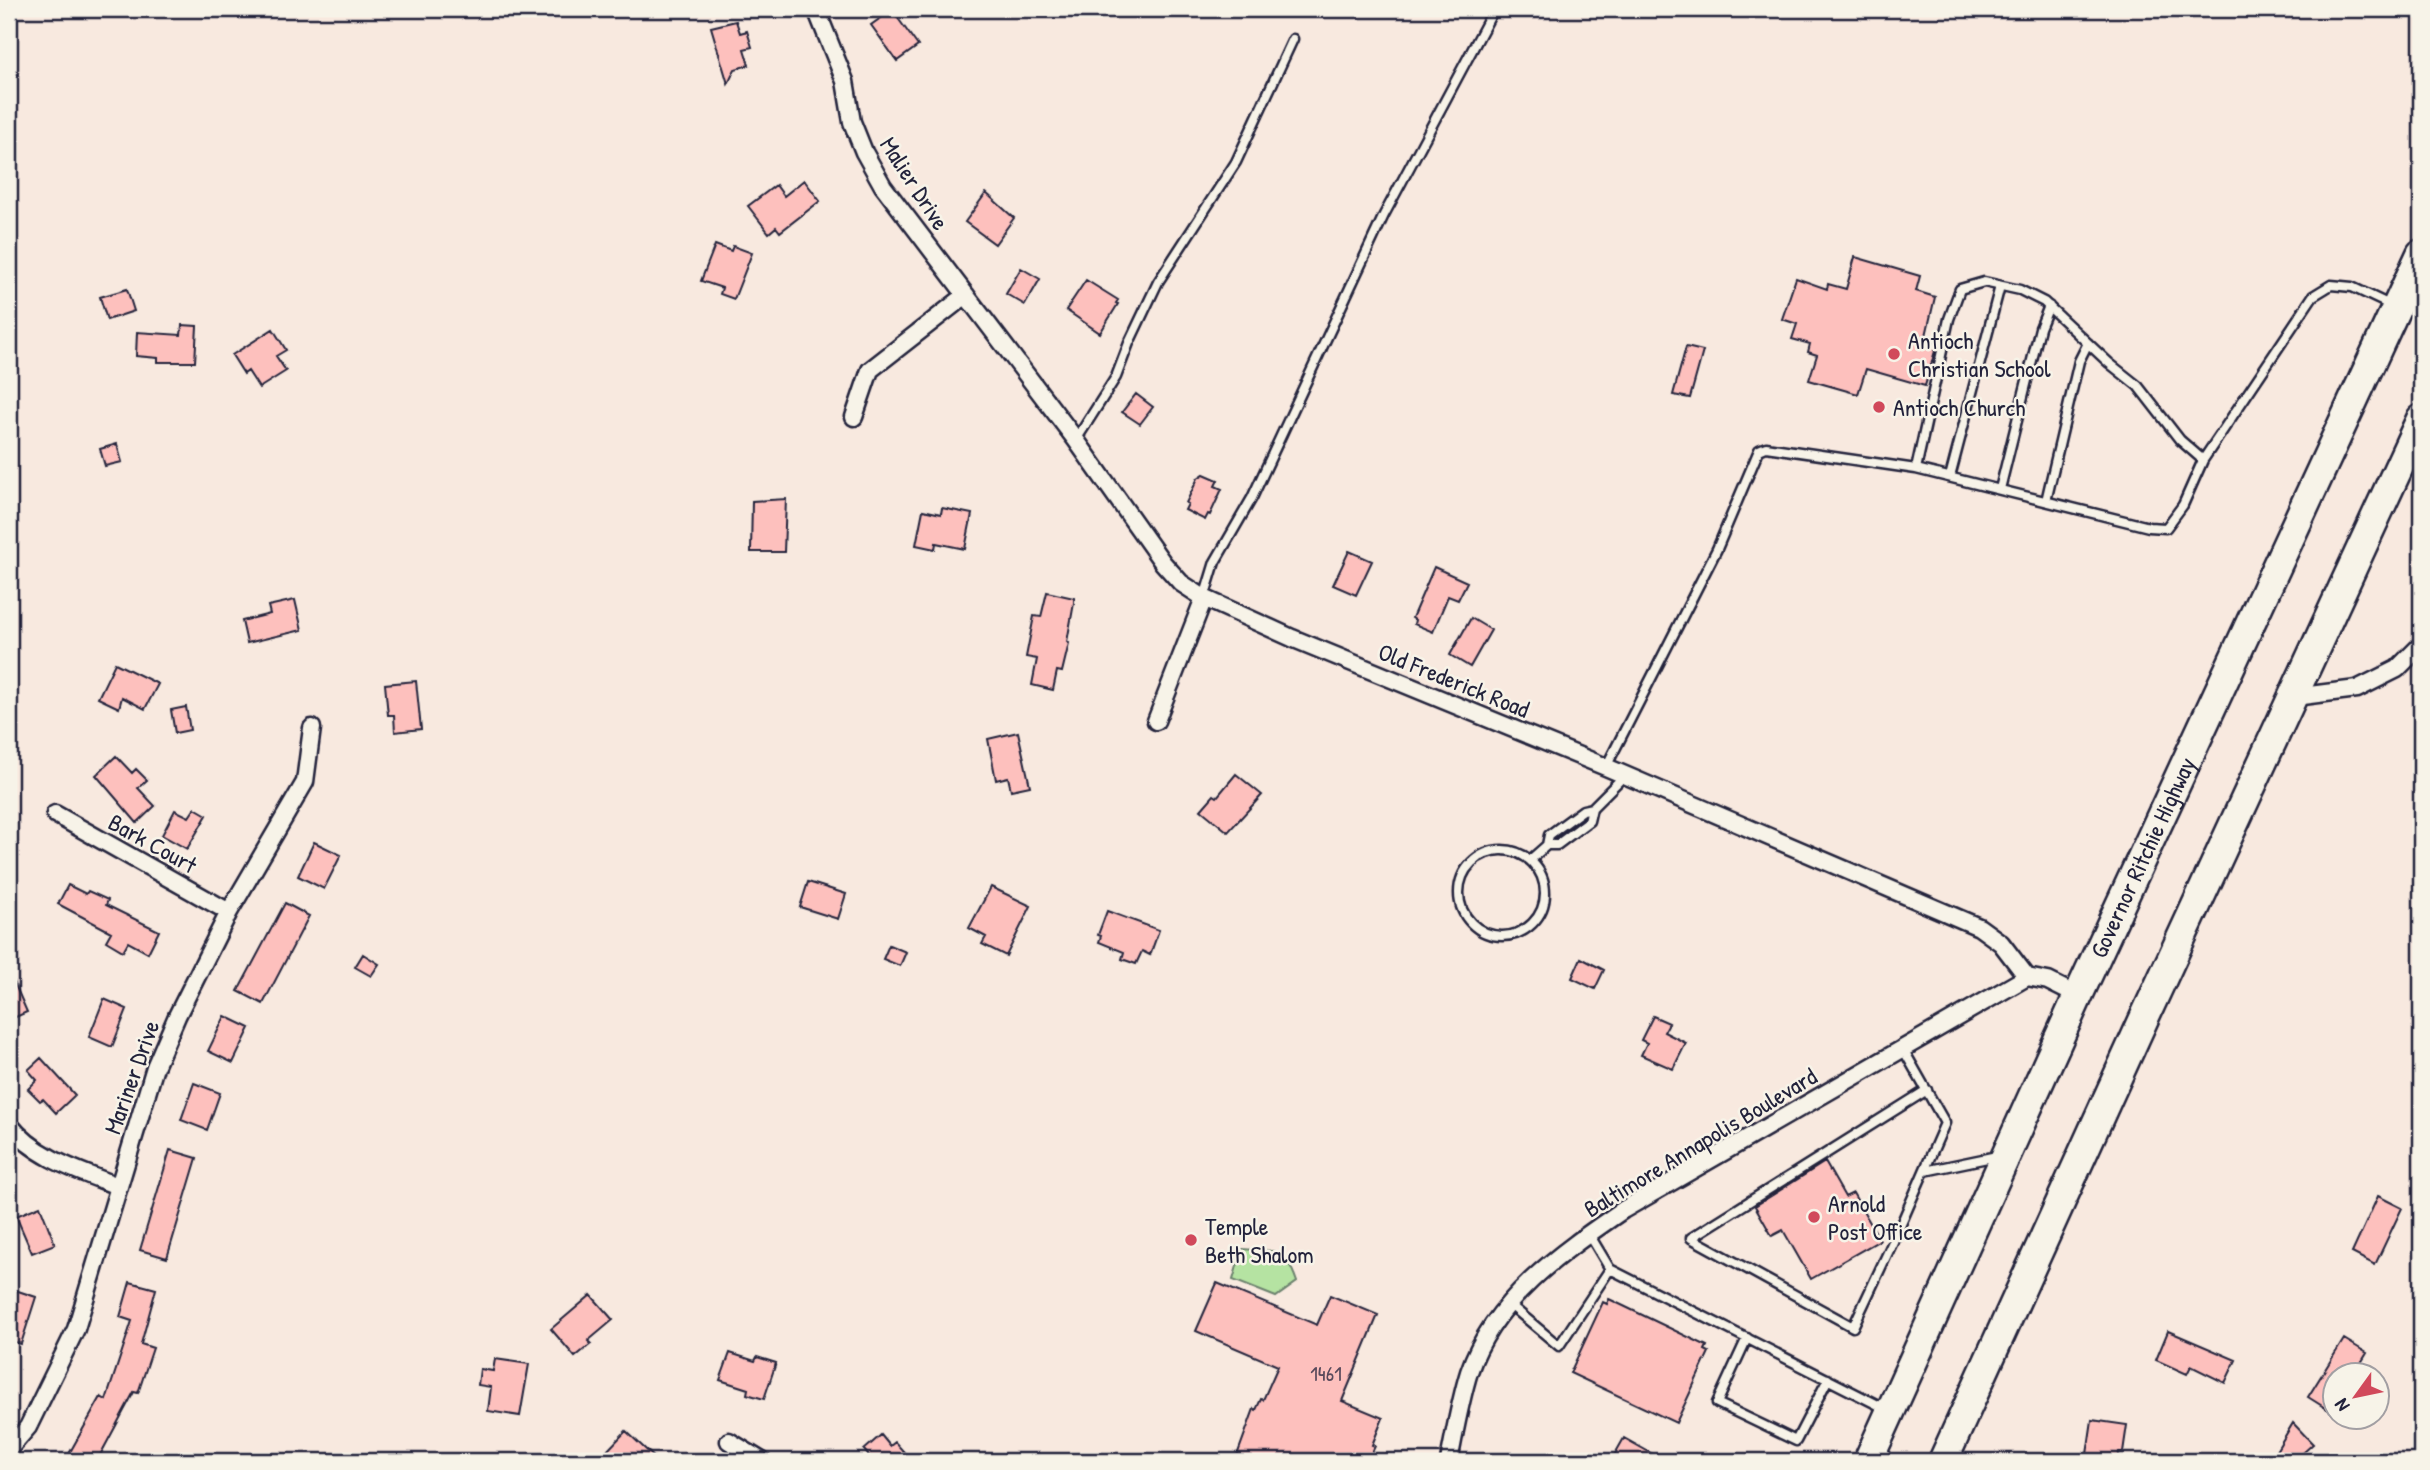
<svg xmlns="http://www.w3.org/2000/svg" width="2430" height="1470" font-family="'Patrick Hand',sans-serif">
	<rect width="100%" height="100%" fill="#f8e9df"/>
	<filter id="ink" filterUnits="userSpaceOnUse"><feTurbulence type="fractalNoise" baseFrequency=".0143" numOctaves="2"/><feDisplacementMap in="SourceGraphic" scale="14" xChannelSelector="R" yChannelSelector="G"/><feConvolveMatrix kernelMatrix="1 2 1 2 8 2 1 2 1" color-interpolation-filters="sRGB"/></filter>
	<g filter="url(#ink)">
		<!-- green -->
		<path fill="#b5e3a2" stroke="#6c826e" stroke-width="2" d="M1242 1249C1278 1252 1284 1245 1297 1282L1276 1297 1233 1280Z"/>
		<!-- building -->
		<path fill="#fdc0bd" stroke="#22223b" stroke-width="2" d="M892 10 918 46 897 61 871 25Z
			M736 21 740 33 747 31 752 47 744 49 749 65 735 69 728 84 711 27Z
			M804 180 820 201 780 232 776 227 769 233 748 206 776 185 784 196Z
			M986 193 1014 218 995 244 965 222Z
			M715 245 731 251 733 246 752 253 734 299 720 294 722 288 701 281Z
			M1855 257 1920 276 1916 291 1935 297 1925 340 1937 344 1925 386 1866 369 1858 394 1809 380 1817 355 1808 352 1810 344 1792 339 1797 324 1782 319 1796 278 1827 289 1828 284 1846 289Z
			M1021 268 1040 279 1025 305 1006 294Z
			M1086 280 1118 300 1116 303 1118 304 1100 333 1066 310Z
			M127 289 134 311 107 320 100 297Z
			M182 325 197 326 195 362H158V358L136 356 137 332 181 335Z
			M273 329 286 350 276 356 286 371 259 388 248 371 244 374 232 355Z
			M1686 347 1703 351 1690 398 1673 395Z
			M1136 394 1153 407 1140 424 1122 412Z
			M117 444 122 462 105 466 100 449Z
			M1204 474 1218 480 1215 486 1222 489 1210 515 1208 514 1205 520 1185 510 1188 504 1186 503 1198 478Z
			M786 499 784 552H751L752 501Z
			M942 508 972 514 965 549 936 543 935 549 916 545 923 510 941 514Z
			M1349 551 1372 561 1356 595 1333 585Z
			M1434 567 1467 582 1458 600 1448 596 1433 632 1414 624 1415 620 1412 618Z
			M1047 592 1074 598V603L1067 642 1069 643 1062 672 1057 671 1053 690 1032 685 1037 659 1026 657 1034 616 1041 617Z
			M295 600 302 630 247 643 242 621 270 614 268 606Z
			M1471 618 1491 630 1470 667 1450 655Z
			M115 663 158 684 145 709 122 697 119 708 98 698Z
			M416 681 421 729 395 732 394 715H388L385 684Z
			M186 707 190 730 175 733 171 710Z
			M1018 732 1030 786 1011 790 1008 777 996 780 988 739Z
			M116 756 132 773 136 769 147 780 138 788 155 806 137 823 96 775Z
			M1236 774 1262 795 1228 832 1201 810 1214 795 1217 797Z
			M195 808 207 815 187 849 162 835 175 810 189 817Z
			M314 842 341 855 324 889 298 876Z
			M808 882 846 894 838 919 800 907Z
			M68 885 86 894 88 891 108 900 106 905 159 931 148 953 128 942 123 951 106 941 111 932 58 904Z
			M991 887 1031 906 1006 956 982 944 986 937 969 928Z
			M285 903 309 916 263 1004 238 991Z
			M1107 911 1159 930 1150 955 1142 951 1136 964 1122 959 1124 952 1099 942 1101 936 1098 935Z
			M889 945 906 952 900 966 883 959Z
			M363 954 379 964 371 976 355 967Z
			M1581 958 1604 970 1595 989 1572 978Z
			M9 971 27 1012 9 1020Z
			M104 999 127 1009 112 1047 89 1037Z
			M225 1016 250 1028 233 1063 208 1051Z
			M1653 1016 1669 1023 1664 1032 1686 1043 1673 1069 1641 1055 1647 1043 1641 1040Z
			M41 1058 75 1095 56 1113 43 1099 40 1101 28 1089 37 1080 28 1070Z
			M194 1083 220 1093 207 1130 181 1120Z
			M170 1150 197 1158 167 1258 140 1250Z
			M1825 1162 1845 1197 1853 1193 1880 1240 1811 1279 1783 1230 1772 1236 1755 1206Z
			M2378 1196 2402 1208 2375 1265 2352 1253Z
			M40 1206 55 1244 32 1253 16 1216Z
			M130 1282 156 1289 141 1344 153 1348 138 1393 134 1392 97 1461H65L101 1397 106 1400 132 1321 120 1317Z
			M1217 1283 1317 1325 1330 1295 1378 1315 1342 1401 1383 1418 1372 1445 1375 1446 1368 1461H1235L1254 1409 1256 1410 1261 1399 1263 1400 1278 1366 1196 1331Z
			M9 1288 36 1297 21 1344 9 1340Z
			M591 1295 613 1320 588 1341 591 1344 575 1357 551 1329Z
			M1609 1299 1707 1346 1705 1350 1709 1352 1676 1423 1570 1373 1603 1302 1607 1304Z
			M2168 1331 2236 1360 2225 1383 2191 1366 2187 1374 2156 1360Z
			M2344 1339 2367 1353 2353 1376H2335V1414L2308 1397Z
			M730 1353 755 1361 757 1357 776 1363 764 1399 747 1394 748 1389 720 1380Z
			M495 1359 529 1364 520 1416 488 1411 491 1387 478 1385 480 1369 493 1371Z
			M2092 1420 2127 1425 2123 1452H2119L2117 1461H2086Z
			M2293 1423 2313 1444 2294 1461H2270Z
			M626 1431 658 1461H612L604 1454Z
			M881 1435 890 1446 895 1442 912 1461H873L864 1450Z
			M1624 1438 1665 1461H1611Z"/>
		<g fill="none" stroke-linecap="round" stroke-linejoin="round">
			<defs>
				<path id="service" d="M1076 440 1116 377 1129 343 1158 282 1236 162 1293 39
					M2203 460 2180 440 2138 386 2109 363 2044 302 2020 290 1984 282 1960 289 1949 319 1916 469 2149 527 2166 528 2183 505 2203 460 2313 296 2331 285 2352 287 2390 305
					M1950 477 2000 286
					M2000 489 2040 328 2049 306
					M2046 501 2079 361 2088 343
					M1204 598 1215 562 1252 498 1384 215 1494 9
					M1606 767 1717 549 1759 450 1766 447 1916 469
					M1592 808 1589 821 1557 845H1547L1549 835 1583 810 1592 808 1625 775
					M1459 893a43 43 0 1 1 86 0a43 43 0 1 1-86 0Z
					M1530 860 1547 845
					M1903 1049 1945 1123 1898 1231 1853 1327 1691 1238 1927 1090
					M1925 1171 1997 1156
					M1589 1234 1610 1269
					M1509 1304 1559 1346 1610 1269 1888 1410
					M1747 1338 1717 1403 1796 1441 1828 1379"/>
				<path id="minor" d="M816 9 845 81 852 122 864 152 883 186 1076 440 1163 563 1181 583 1204 598 1292 638 1606 767 1979 927 2001 943 2027 977
					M854 417 870 370 966 295
					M2294 697 2357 689 2397 669 2421 645
					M1156 721 1204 598
					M55 814 229 912
					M9 1124C35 1158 79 1171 118 1186
					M729 1441 762 1461
					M9 1449 28 1427 76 1329 155 1067 177 1016 229 912 305 782 312 728
					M1449 1461C1455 1431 1460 1401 1469 1372 1494 1298 1562 1252 1623 1210L2027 977 2048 981 2078 996"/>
				<g id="trunk">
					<path id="s1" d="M1868 1461 2078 996 2421 254"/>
					<path d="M1943 1461 2146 1014 2421 419"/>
				</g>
			</defs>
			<!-- service casing -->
			<use href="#service" stroke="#22223b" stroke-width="13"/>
			<!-- minor casing -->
			<use href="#minor" stroke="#22223b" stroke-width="21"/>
			<!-- trunk casing -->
			<use href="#trunk" stroke="#22223b" stroke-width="33"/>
			<!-- service -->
			<use href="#service" stroke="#f7f3e8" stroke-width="8"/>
			<!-- minor -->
			<use href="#minor" stroke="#f7f3e8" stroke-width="16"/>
			<!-- trunk -->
			<use href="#trunk" stroke="#f7f3e8" stroke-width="28"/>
		</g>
	</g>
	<!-- markers -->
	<g fill="#d1495b" stroke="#f7f3e8" stroke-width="2.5">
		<circle cx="1894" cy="354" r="7"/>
		<circle cx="1879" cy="407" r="7"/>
		<circle cx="1814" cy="1217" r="7"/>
		<circle cx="1191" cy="1240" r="7"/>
	</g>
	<g text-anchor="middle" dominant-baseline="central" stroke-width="5" stroke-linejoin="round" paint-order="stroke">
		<!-- number labels -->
		<g font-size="21" fill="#594a5c">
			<text x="1326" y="1373">1461</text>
		</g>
		<!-- street labels -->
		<g font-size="24" fill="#22223b" stroke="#f7f3e8">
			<text transform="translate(915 183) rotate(57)">Malier Drive</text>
			<text transform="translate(1454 680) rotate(22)">Old Frederick Road</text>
			<text transform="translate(153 843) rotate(29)">Bark Court</text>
			<text stroke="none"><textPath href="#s1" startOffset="663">Governor Ritchie Highway</textPath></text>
			<text transform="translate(131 1077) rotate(-70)">Mariner Drive</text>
			<text transform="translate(1700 1142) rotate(-31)">Baltimore Annapolis Boulevard</text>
		</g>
		<!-- poi labels -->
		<g font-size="24" fill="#22223b" stroke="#f7f3e8" text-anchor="start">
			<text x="1908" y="340">Antioch<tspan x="1908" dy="28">Christian School</tspan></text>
			<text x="1893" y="407">Antioch Church</text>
			<text x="1828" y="1203">Arnold<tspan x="1828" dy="28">Post Office</tspan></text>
			<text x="1205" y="1226">Temple<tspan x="1205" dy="28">Beth Shalom</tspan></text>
		</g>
	</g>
	<!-- margin -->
	<rect width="2430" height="1470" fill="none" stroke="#f7f3e8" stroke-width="35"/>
	<rect x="18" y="18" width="2395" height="1435" fill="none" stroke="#22223b" stroke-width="2.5" filter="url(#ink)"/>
	<!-- north arrow -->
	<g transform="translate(2356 1396) rotate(237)"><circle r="33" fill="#f7f3e8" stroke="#a29fa3" stroke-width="2"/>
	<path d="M0-5L12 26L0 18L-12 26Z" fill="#d1495b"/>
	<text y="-10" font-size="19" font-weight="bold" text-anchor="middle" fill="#22223b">N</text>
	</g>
</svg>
